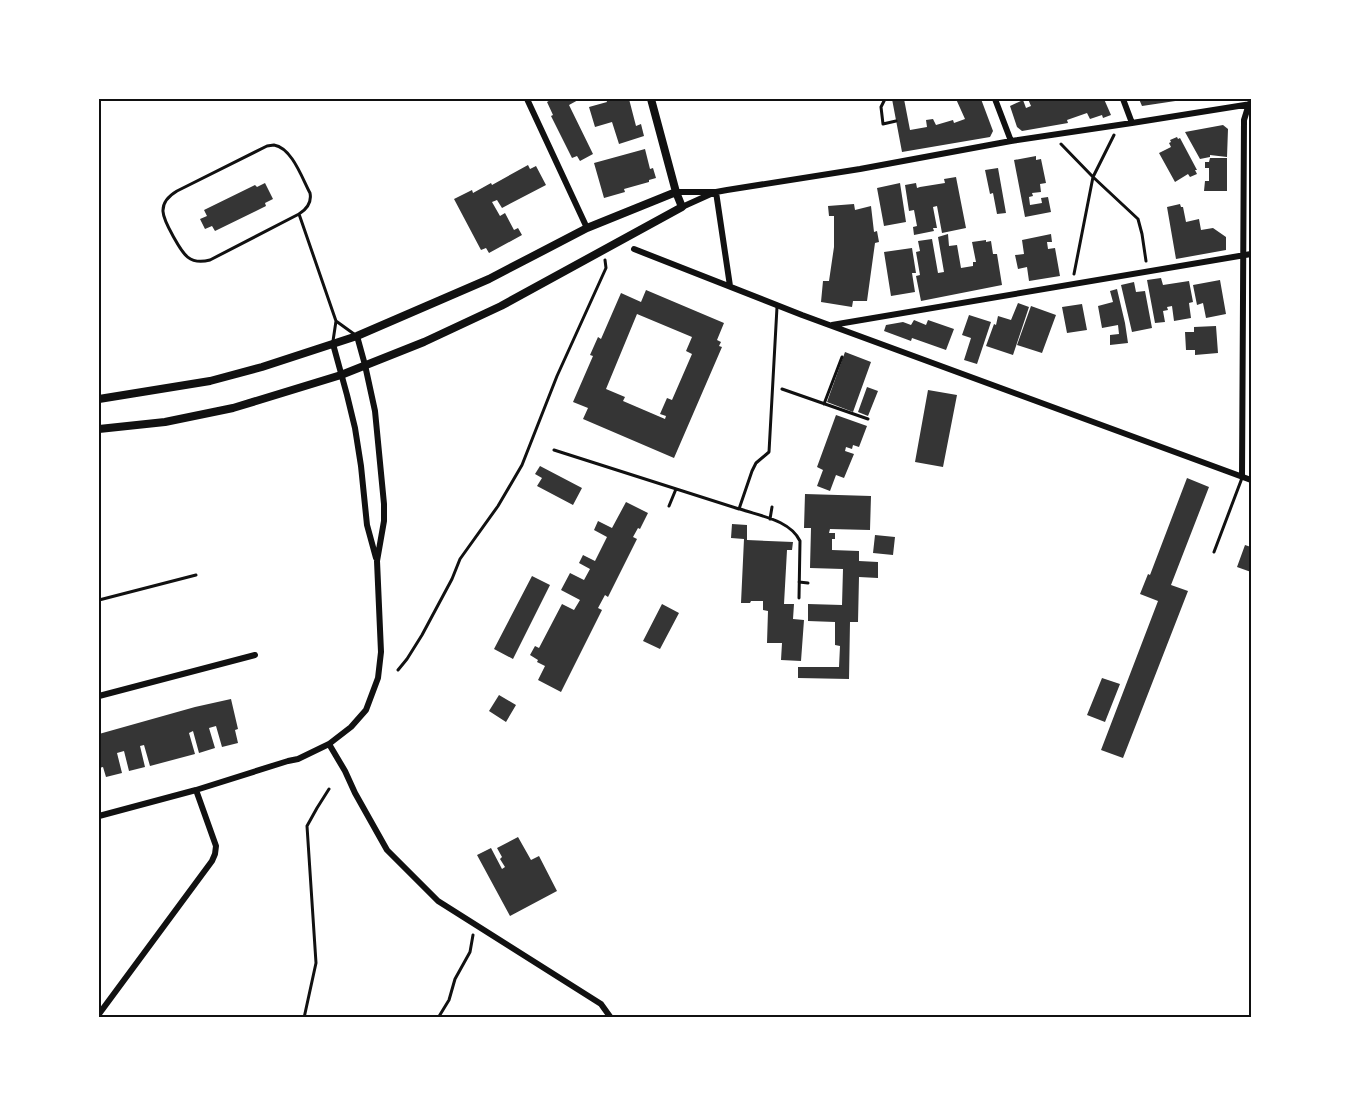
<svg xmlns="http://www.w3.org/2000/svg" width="1350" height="1117" font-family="'Fira Sans Condensed',sans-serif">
	<rect width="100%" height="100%" fill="#fff"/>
	<!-- building -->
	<path fill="#353535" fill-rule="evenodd" d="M552 99H580L569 105 593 154 580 161 577 156 572 158 551 116 553 115 547 102Z
		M606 99H629L636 126 641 124 644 136 619 144 612 122 595 127 589 107 607 102Z
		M892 99H904L910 130 927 127 926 120 933 119 936 125 953 120 954 123 965 119 956 99H981L993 131 990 137 902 152Z
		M1028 99H1104L1111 115 1103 118 1102 115 1090 119 1087 113 1067 120 1068 123 1022 131 1017 127 1010 106 1023 100 1026 108 1031 106Z
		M1139 99H1182V100L1142 106Z
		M1223 125 1228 129 1227 157 1210 155V157L1200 159 1185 132Z
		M1177 137 1178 139 1180 138 1197 170H1195L1197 174 1190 177 1188 174 1175 182 1159 153 1171 147 1169 143 1171 142 1170 140Z
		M645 149 650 169 653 168 656 178 649 180V182L624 189 625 192 604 198 594 163Z
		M1036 156V160L1041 159 1046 183 1040 184 1041 192 1032 193 1033 196 1029 197 1030 205 1042 203 1041 198 1048 197 1051 212 1025 217 1014 160Z
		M1210 158H1227V191H1204L1205 181H1209V168H1205V162H1209Z
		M528 165 530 169 536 166 546 185 502 208 497 200 492 202 500 216 505 213 514 230 518 228 522 235 489 253 486 248 481 250 454 199 472 190 473 193 491 183 492 185Z
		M998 168 1006 213 997 214 993 193 990 194 985 170Z
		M956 177 966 228 942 233 937 206 933 207 937 228H933L934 231 914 235 913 227 917 226 914 210 909 211 905 185 916 183 917 188 920 187 945 183 944 179Z
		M265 183 273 199 265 203 266 206 215 231 212 226 205 229 200 219 207 216 204 210 255 185 257 187Z
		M900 183 906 222 884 226 877 188Z
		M854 204 855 210 871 206 874 232 877 231 879 242 875 243 867 301H853L852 307 821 302 823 281H829L834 247V216H829L828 206Z
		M1180 204 1181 207H1183L1186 222 1199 219 1201 230 1213 228 1226 237V250L1176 259 1167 207Z
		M948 234 949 246 957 245 961 268 973 266V262H976L972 242 986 240V242L991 241 993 254H997L1002 285 921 301 916 276 920 275 916 252 920 251 918 241 932 239 938 273 944 272 938 237Z
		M1051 234 1052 242H1047L1048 249 1055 248 1060 276 1029 281 1027 267 1018 269 1015 255 1024 254 1022 240Z
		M912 248 916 273H912L915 292 891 296 884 252Z
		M1161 278 1163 285 1189 281 1193 302 1189 303 1191 318 1174 321 1172 306 1167 307 1168 310 1163 311 1165 322 1155 323 1147 280Z
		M1220 280 1226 314 1206 318 1203 303 1197 305 1193 285Z
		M1134 282 1136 292 1145 291 1152 328 1132 332 1121 285Z
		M1117 289 1125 323 1128 343 1110 345V335L1119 334 1118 325 1102 328 1098 306 1113 302 1110 291Z
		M646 290 724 323 717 340 721 342 719 346 722 347 674 458 583 419 588 408 573 402 593 356 590 355 598 337 601 339 621 293 641 302ZM637 314 692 337 686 351 692 354 672 400 667 398 660 414 666 416 665 419 623 401 625 397 606 389Z
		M1018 303 1029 307 1013 355 986 346 994 324 996 325 998 316 1011 320Z
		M1082 304 1087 330 1067 333 1062 307Z
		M1031 306 1056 315 1042 353 1017 345Z
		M969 315 991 322 977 364 964 360 971 338 962 335Z
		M914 320 926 325 928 320 954 329 946 350 912 338 911 341 884 331 886 325 903 322 911 325Z
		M1216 326 1218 353 1195 355V350H1186L1185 332H1194V327Z
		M845 352 871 362 853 412 827 402Z
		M867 387 878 391 868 416 858 412Z
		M928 390 957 395 943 467 915 462Z
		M836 415 867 426 859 447 853 445 852 449 846 447 845 451 854 454 844 478 836 475 830 491 817 486 823 470 817 467Z
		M540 466 582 488 573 505 537 486 542 478 535 474Z
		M1187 478 1209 487 1171 585 1188 591 1123 758 1101 750 1158 601 1140 594 1148 574 1150 575Z
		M805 494 871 496 870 530 830 529 829 533H835V539H832V550L859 551V561L878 562V578L859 577 858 622H850L849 679 798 678V667H839L840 646 835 645V622L808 621V604L842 605 843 569 810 568 811 528H804Z
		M626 502 648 513 640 529 638 528 633 537 637 539 608 597 605 595 598 608 602 610 561 692 538 680 545 666 537 662 538 660 530 655 535 646 539 648 562 604 574 610 580 600 561 590 570 573 584 580 590 569 579 563 583 555 595 561 607 537 594 530 598 521 612 528Z
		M732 524 747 525V540L793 542 792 550H787L784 604H794L793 619 804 620 801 661 781 660 782 643H767L768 611 763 610V601H751L750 603H741L744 539 731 538Z
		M875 535 895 537 893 555 873 553Z
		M1245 545 1251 547V572L1237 567Z
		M532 576 550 585 513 659 494 649Z
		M662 604 679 613 660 649 643 641Z
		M1102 678 1120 684 1105 722 1087 715Z
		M499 695 516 705 506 722 489 711Z
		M231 699 238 729 235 730 238 743 222 747 216 726 209 728 215 748 199 753 193 731 189 733 195 754 150 766 144 745 140 746 145 767 129 771 124 751 117 753 122 773 106 777 103 767 99 768V734L195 707Z
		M518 837 531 860 539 856 557 891 510 916 477 855 491 848 502 869 505 867 500 859 502 857 497 848Z"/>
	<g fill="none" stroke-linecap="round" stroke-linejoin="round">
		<!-- path -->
		<path stroke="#111" stroke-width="3" d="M885 99 881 107 883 124 896 121
			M1061 144 1093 177 1138 219 1142 234 1146 261
			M1074 274 1093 177 1114 135
			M782 389 868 419
			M824 404 842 357
			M398 670 407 659 422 635 452 579 460 559 498 506 522 465 557 376 606 268 605 260
			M304 1018 316 963 307 826 317 808 329 789
			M438 1018 449 1000 455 979 470 952 473 935"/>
		<!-- service -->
		<path stroke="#111" stroke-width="3" d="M274 145C292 148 302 178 310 193 312 203 307 209 299 214L210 260C188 266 182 252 173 236 163 218 155 204 177 191L267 146Z
			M299 214 336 321 333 341
			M336 321 354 334
			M554 450 739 509 752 471 756 463 769 452 777 307
			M669 506 676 489
			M740 509C760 516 790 520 800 541L799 598
			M770 519 772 507
			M1214 552 1242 478
			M799 582 808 583
			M99 600 196 575"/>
		<!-- minor -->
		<path stroke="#111" stroke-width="6" d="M527 99 587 228
			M995 99 1011 141
			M1123 99 1132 123
			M676 192H716L727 190 860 169 1011 141 1132 123 1251 104
			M716 192 730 286
			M682 207 713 193
			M634 249 802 315 1251 480
			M832 325 1251 254
			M333 344 347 395 355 428 361 466 367 525 376 558
			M1242 477 1244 120 1249 104
			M99 696 255 655
			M329 744 345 771 355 793 387 850 438 901 601 1004 611 1018
			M99 816 196 790 288 761 298 759 329 744 351 727 366 710 378 678 381 652 377 561 384 521V504L375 411 365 365 357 336
			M99 1014 212 861 215 854 216 846 196 790"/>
		<!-- tertiary -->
		<path stroke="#111" stroke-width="8" d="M99 399 210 381 262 367 357 336 489 279 587 228 676 192
			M99 429 165 422 233 408 341 375 424 342 501 306 682 207 676 192 651 99"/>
	</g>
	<!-- border -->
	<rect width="1350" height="1117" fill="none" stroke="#ffffff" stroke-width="201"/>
	<rect x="100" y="100" width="1150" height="916" fill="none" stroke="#111" stroke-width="2"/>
</svg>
